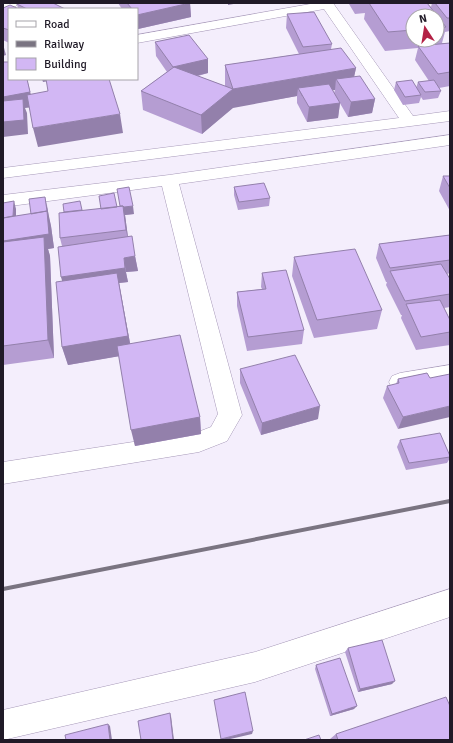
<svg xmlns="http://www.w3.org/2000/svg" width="453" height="743" font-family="Signika,sans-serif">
	<rect width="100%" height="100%" fill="#f4eefc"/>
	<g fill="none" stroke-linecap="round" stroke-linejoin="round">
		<defs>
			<path id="minor" d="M3 3H17L16 6 3 10Z
				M316 3H333L413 116 450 111V121L3 178V168L399 118 324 9 137 43V35Z
				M450 135V145L179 184 242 415 227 441 199 452 3 484V462L198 432 211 427 218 414 162 186 3 207V195L169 175Z
				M450 365V383L400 391 392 388 389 382 392 376 400 373Z
				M450 589V617L255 682 3 740V710L255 652Z"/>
		</defs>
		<!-- minor casing -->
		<use href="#minor" stroke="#a698b8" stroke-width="1"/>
		<!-- minor -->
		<use href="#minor" fill="#fff" fill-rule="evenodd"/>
		<!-- rail -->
		<path stroke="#7a7481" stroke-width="4" d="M3 589 450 501"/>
	</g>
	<!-- wall -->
	<path fill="#b59dd2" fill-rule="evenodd" d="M118 3H190L191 17 138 29 137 28V9H122Z
		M345 3H427L431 7 432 3H450V31L445 32 442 43H450V86L439 88 441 91 438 98 423 100 421 97 419 103 403 105 394 90 396 82 416 88 418 82 429 81 415 60 418 48 385 51 364 19 365 13 355 14 349 4H345ZM413 16H437V40H413Z
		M17 4 65 9H9V43L3 40V8L18 9Z
		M287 14 332 44 331 49 356 68 354 77 375 99 372 113 348 117 334 93 335 90H332L340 103 338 118 307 122 297 103V96L233 107 202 134 143 110 141 91 167 72 156 56 155 42 208 59V73L198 76 225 86V65L299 54 286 28Z
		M443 176H450V211L439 191Z
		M234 187 270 198 269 206 238 210 234 195Z
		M3 203 16 209V216L31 214 47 205 49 218 51 226 54 248 48 249 50 256 54 358 3 365Z
		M120 206 134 214 125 215 128 237 135 256 138 271 126 272 128 282 119 283 130 343 200 417 201 434 135 446 119 356 68 365 62 347V246L60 238 82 211Z
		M450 235V273L447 274 450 294V307L444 308 450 320V345L416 350 401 318 402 315H401L386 285 387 282H386L376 258 379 244Z
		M294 257 382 310 377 329 314 338 292 276Z
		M262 273 304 330 302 344 247 351 237 306V292L262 289 261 287Z
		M240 369 318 419 261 435 240 383Z
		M427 373 398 429 383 398 387 386 396 384 398 379Z
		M400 440 450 456V458L447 463 406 470 397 447Z
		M348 648 392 684 358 692 345 652Z
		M316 665 354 709 330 716 315 669Z
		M336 734 450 740H330V739Z"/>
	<!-- shaded-wall -->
	<path fill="#9380ab" d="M190 3 191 17 138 29 137 15Z
		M228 3H239L228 5Z
		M3 44 6 55 3 56Z
		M208 59V73L174 81 173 67Z
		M356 68 352 86 336 79 335 90 302 96 298 88 297 96 233 108V89Z
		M27 79 34 107 25 108 27 113 28 134 3 137V97Z
		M42 79H62L43 82Z
		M233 89V108L202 134 201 115Z
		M375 99 372 113 348 117 351 102Z
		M340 103 338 118 307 122 309 107Z
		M120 114 123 133 38 147 33 128Z
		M45 197 51 226 54 248 48 249 50 256 54 358 48 340 3 256V241L34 225Z
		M14 201 16 209V224L13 217Z
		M133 206 134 214 125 215 129 245 126 230 120 207Z
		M135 256 138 271 126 272 124 258Z
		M125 268 128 282 119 283 132 354 68 365 62 347 65 291 61 277Z
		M320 406 318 419 261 435 262 423Z
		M450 406V417L398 429 403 417Z
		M200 417 201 434 135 446 131 430Z
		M395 681 392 684 358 692 360 689Z
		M357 706 354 709 330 716 332 714Z
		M170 713 171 716 174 740H173Z
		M108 724 110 726 112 740H110Z
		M253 731 252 734 226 740H221V739Z"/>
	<!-- building -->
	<path fill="#d2b7f4" stroke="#9380ab" d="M20 3H53L65 9H27L17 4Z
		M127 3H190L137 15V9H132Z
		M369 3H427L446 27 437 28V16H413V30L388 32Z
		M435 3H450V18H447Z
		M10 5 19 9H9V30L3 28V8Z
		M314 12 332 44 303 47 287 14Z
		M189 35 208 59 173 67 155 42Z
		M450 43V72L438 74 418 46Z
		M341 48 356 68 233 89 225 65Z
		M3 62H9V79H27L30 92 3 97Z
		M174 67 233 89 201 115 141 91Z
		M360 76 375 99 351 102 336 79Z
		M46 79H109L120 114 33 128 27 95 48 91Z
		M412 80 421 95 405 97 396 82Z
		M434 80 441 91 425 92 418 82Z
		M329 84 340 103 309 107 298 88Z
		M23 99 24 120 3 122V101Z
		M443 176H450V188Z
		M264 183 270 198 239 202 234 187Z
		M129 187 133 206 124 207 123 206H120L117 189Z
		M114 193 117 207 101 209 99 196Z
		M45 197 47 211 31 214 29 199Z
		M14 201 13 216 3 218V203Z
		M80 201 82 210 64 212 63 204Z
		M123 206 126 230 60 238 59 213Z
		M47 211 49 234 3 241V218Z
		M450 235V260L390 268 379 244Z
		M132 236 135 256 124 258 125 268 61 277 58 247Z
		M44 237 48 340 3 346V242Z
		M355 249 382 310 317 320 294 257Z
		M441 264 450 279V294L405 301 390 271Z
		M286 270 304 330 248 337 237 292 266 289 262 273Z
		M117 273 128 336 62 347 56 282Z
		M440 300 450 320V332L421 337 406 304Z
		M180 335 200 417 131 430 117 346Z
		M295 355 320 406 262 423 240 369Z
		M427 373 430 378 450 374V406L403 417 387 386 399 383 398 379Z
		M440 433 450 456V457L409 463 400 440Z
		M382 640 395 681 360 689 348 648Z
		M340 658 357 706 332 714 316 665Z
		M245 692 253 731 221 739 214 700Z
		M446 697 450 706V740H338L336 734Z
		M170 713 173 740H141L138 721Z
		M108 724 110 740H66L65 735Z
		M319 735 321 740H304Z"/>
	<!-- border -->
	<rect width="453" height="743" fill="none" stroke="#201a27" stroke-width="8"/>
	<!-- legend -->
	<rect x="8" y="8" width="130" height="72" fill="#ffffff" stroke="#a6a3a9"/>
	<rect x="16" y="21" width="20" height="6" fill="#ffffff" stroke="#a6a3a9"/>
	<text x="44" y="28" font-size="12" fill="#201a27">Road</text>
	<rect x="16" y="41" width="20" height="6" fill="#7a7481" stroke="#a6a3a9"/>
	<text x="44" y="48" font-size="12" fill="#201a27">Railway</text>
	<rect x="16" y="58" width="20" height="12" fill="#d2b7f4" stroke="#a6a3a9"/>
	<text x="44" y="68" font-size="12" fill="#201a27">Building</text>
	<!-- north arrow -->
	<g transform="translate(425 28) rotate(348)"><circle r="19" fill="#ffffff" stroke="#a6a3a9"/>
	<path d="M0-3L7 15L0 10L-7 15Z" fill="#b32145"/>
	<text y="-6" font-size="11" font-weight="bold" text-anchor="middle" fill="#201a27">N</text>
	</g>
</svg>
